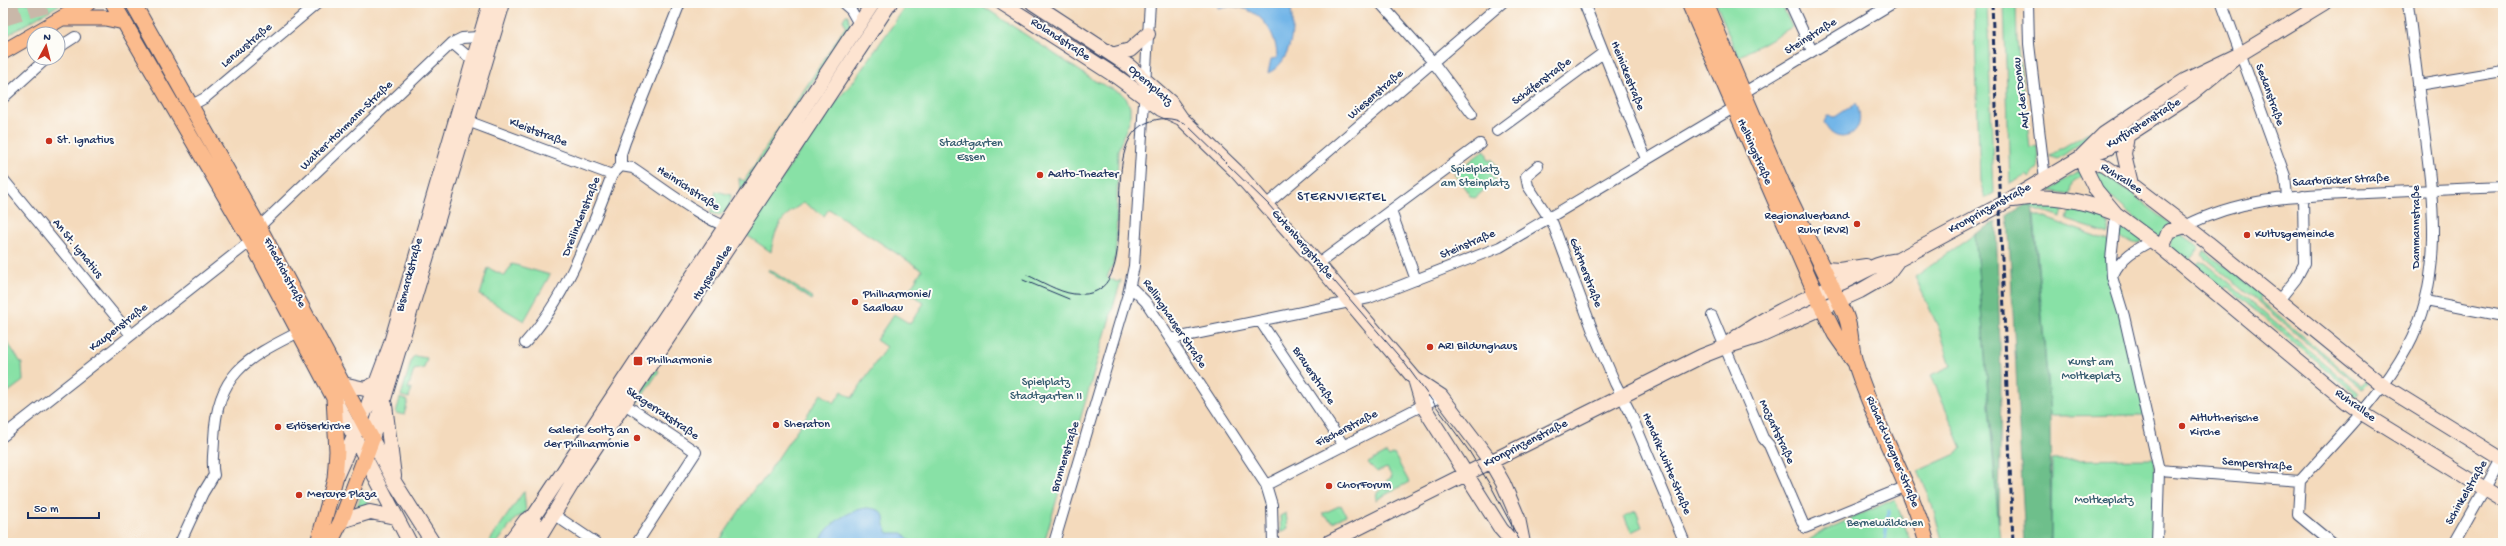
<svg xmlns="http://www.w3.org/2000/svg" width="2506" height="546" font-family="'Gochi Hand',sans-serif">
	<rect width="100%" height="100%" fill="#fdfcf7"/>
	<filter id="ink" filterUnits="userSpaceOnUse"><feTurbulence type="fractalNoise" baseFrequency=".025" numOctaves="2"/><feDisplacementMap in="SourceGraphic" scale="8" xChannelSelector="R" yChannelSelector="G"/><feConvolveMatrix kernelMatrix="1 2 1 2 8 2 1 2 1" color-interpolation-filters="sRGB"/></filter>
	<filter id="wash" filterUnits="userSpaceOnUse"><feTurbulence type="fractalNoise" baseFrequency=".012" numOctaves="4" result="noise"/><feDisplacementMap in="SourceGraphic" scale="16" xChannelSelector="R" yChannelSelector="G"/><feGaussianBlur stdDeviation="0.9" result="paint"/><feColorMatrix in="noise" values="0 0 0 0 0 0 0 0 0 0 0 0 0 0 0 0 0 1.4 0 .05"/><feComposite in="paint" operator="in"/></filter>
	<g filter="url(#wash)">
		<rect width="100%" height="100%" fill="#f4dabc"/>
		<!-- green -->
		<path fill="#88e1a6" stroke="#528882" d="M23 3H62L3 38V10Z
			M908 3H978L1095 81 1121 93 1126 98 1130 107V119L1118 150 1116 251 1114 262 1107 277 1117 282 1121 280 1044 543H718L756 486H759L821 394 834 403 842 391 852 398 886 347 876 340 894 314 910 324 924 303 908 292 922 270 829 209 824 216 804 203C783 214 774 229 771 252L745 234 823 116 853 82Z
			M1716 3H1781L1792 27 1738 57Z
			M1974 3H1987L1994 193 1985 198 1980 181Z
			M2004 3H2016L2017 41 2030 148 2037 146 2039 168 2029 178 2027 175 2010 184Z
			M846 15H848L850 25 740 192 739 178 744 181 846 26 843 20Z
			M2090 131 2093 134 2058 159 2049 156Z
			M1485 150 1489 161 1492 159 1497 167 1490 173 1496 180 1475 198 1471 197 1454 173Z
			M2101 170 2171 224 2160 239 2100 188 2092 177Z
			M2079 171 2082 175 2074 181 2070 194 2049 191Z
			M716 191 731 195 730 208 720 215 709 213 713 208Z
			M2032 201 2065 204 2061 217 2033 208Z
			M2071 205C2089 211 2111 212 2109 234L2067 220Z
			M2034 214 2109 241 2145 415 2050 416Z
			M2121 225 2144 240 2137 244 2119 238Z
			M2180 233 2200 247 2187 263 2171 249V237Z
			M1975 234 2000 543H1943L1929 495 1918 471 1958 453 1962 448 1931 375 1951 366 1940 331 1915 277Z
			M2205 251 2264 296 2259 300 2361 385 2366 381 2368 383 2362 389 2202 255Z
			M2199 262 2205 263 2219 274 2359 393 2352 400 2350 398 2354 393 2228 287 2221 291 2193 268Z
			M512 264 550 275 524 321 480 295 488 268 505 276Z
			M769 269 813 298 812 300 768 271Z
			M3 336 22 364 23 381 3 396Z
			M415 356 427 358 424 368 414 370 408 389 412 388 409 398 401 396 412 358Z
			M656 369 659 371 637 404V397Z
			M400 398 408 401 404 415 396 413Z
			M1386 453 1389 457 1394 454 1409 482 1376 500 1377 492 1381 491 1380 484 1388 490 1391 486 1386 481 1392 477 1387 468 1377 472 1368 463Z
			M2155 459V543H2051L2052 460Z
			M363 490 367 494V508L356 510Z
			M524 491 526 513 516 518 497 543H488Z
			M1895 499 1911 543H1808L1809 540 1823 531Z
			M1341 505 1346 515 1333 522 1322 514Z
			M1636 511 1642 527 1631 532 1624 516Z
			M1286 513 1288 528 1281 533 1280 516Z"/>
		<!-- forest -->
		<path fill="#6ebf8b" stroke="#447774" d="M2032 201 2050 416 2051 543H2025L2008 215Z
			M1996 222 2001 378 1999 523 1975 234Z"/>
		<!-- water -->
		<path fill="#73b6e8" stroke="#4772a3" d="M1219 3H1290C1295 26 1293 62 1268 73L1271 59 1277 58C1277 26 1252 0 1218 8Z
			M1856 103C1871 134 1835 151 1824 122L1827 116 1835 117Z
			M867 508C891 510 880 518 888 533H903L912 543H820C825 525 849 510 867 508Z"/>
		<g fill="none" stroke-linecap="round" stroke-linejoin="round">
			<!-- stream -->
			<path stroke="#73b6e8" stroke-width="3" d="M1885 543 1888 511"/>
		</g>
	</g>
	<g filter="url(#ink)">
		<g fill="none" stroke-linecap="round" stroke-linejoin="round">
			<!-- highway-tunnel -->
			<path stroke="#c9b8a9" stroke-width="18" stroke-dasharray="18 9" stroke-linecap="butt" d="M3 17 51 3"/>
			<defs>
				<path id="street" d="M843 3 851 10 859 24
					M1380 3 1433 62 1472 114
					M1584 3 1646 159
					M1790 3 1812 51
					M2028 3 2029 44 2045 179
					M2222 3 2285 176 2287 197
					M452 43 472 60
					M58 48 75 37
					M2418 85 2503 71
					M1743 93 1893 3
					M3 98 47 58
					M190 106 205 98 318 3
					M462 119 612 175
					M1497 131 1603 53
					M621 166V154L625 142 680 3
					M621 166 633 168C653 181 711 226 731 227
					M1538 166 1526 176 1528 186 1553 224 1594 334 1615 383 1630 412 1685 543
					M3 179 131 335
					M1266 205 1502 3
					M1391 211 1416 280
					M2116 214 2111 259 2112 277 2124 316 2159 470 2157 543
					M2185 226C2244 196 2302 196 2366 193 2412 191 2457 189 2503 187
					M259 227 452 43 462 38 479 37
					M1318 264 1480 144
					M2113 275C2121 257 2136 249 2153 240
					M1130 286 1146 302 1266 485 1272 505 1273 543
					M2279 300 2296 279 2304 264 2303 196
					M2426 301 2503 316
					M1712 316 1763 438 1769 445 1805 528 1907 486
					M1260 321 1344 446
					M1171 339 1369 298 1500 247 1740 104
					M525 343C568 295 589 234 612 175L621 166
					M620 401 696 452 637 543
					M3 436 251 241
					M2159 470 2300 481 2298 515 2332 543
					M2300 481C2337 439 2381 397 2407 348 2445 278 2433 197 2423 123 2418 83 2413 43 2408 3
					M1266 485 1441 396
					M553 514 596 543
					M180 543 203 493 214 475C211 462 214 452 214 439 217 374 245 359 299 332
					M1054 543 1128 294 1134 266 1150 3
					M2454 543 2503 456"/>
				<path id="secondary" d="M1002 3 1117 77 1161 109 1181 118
					M1033 3 1129 66 1170 102 1181 118 1236 171 1318 264 1415 379 1441 396 1491 462 1503 483 1518 518 1523 543
					M1112 55 1130 50 1148 34
					M2127 136 2124 154 2131 184
					M2082 156 2104 134 2167 92 2186 80 2240 54 2324 3
					M2080 158 2096 190 2116 214 2162 248 2347 402 2365 415 2503 500
					M2080 158 2103 165 2131 184 2208 243 2382 385 2503 460
					M2013 200C2050 194 2079 199 2114 213
					M2162 248 2169 231 2185 226
					M1825 269 1839 270 1866 266
					M1731 341C1766 315 1805 299 1845 281 1863 273 1877 262 1898 260L2006 202 2080 158 2108 148 2191 94 2240 54
					M1415 379 1423 406 1501 529 1513 543
					M343 384 365 389 377 383
					M334 398 410 543
					M385 405 394 476
					M336 477 368 405 390 346 490 3
					M341 521 370 512 395 517
					M433 543 395 483 372 439 503 3
					M509 543 526 520 534 516 873 3
					M522 543 535 525 534 516
					M536 543 581 469 890 3
					M1328 543 1702 356 1725 347 1760 336 1860 291 1886 276 1898 260"/>
				<path id="primary" d="M113 3 251 241 334 398 337 451 335 479 318 543
					M133 3 259 227 372 439 341 521 330 543
					M1689 3 1819 301 1835 334 1854 361
					M1705 3 1782 183 1845 314C1852 330 1850 346 1855 362 1874 424 1909 480 1927 543
					M64 18H105L124 22
					M3 52 88 3"/>
			</defs>
			<!-- street casing -->
			<use href="#street" stroke="#3c496c" stroke-width="12"/>
			<!-- secondary casing -->
			<use href="#secondary" stroke="#3c496c" stroke-width="16"/>
			<!-- primary casing -->
			<use href="#primary" stroke="#3c496c" stroke-width="17"/>
			<!-- street -->
			<use href="#street" stroke="#fff" stroke-width="10"/>
			<!-- secondary -->
			<use href="#secondary" stroke="#fde4d1" stroke-width="14"/>
			<!-- primary -->
			<use href="#primary" stroke="#fbbb8d" stroke-width="15"/>
			<!-- tram -->
			<path stroke="#1b2f5e" stroke-width="1" d="M1027 275C1041 281 1058 292 1074 294 1154 303 1090 148 1146 123 1160 117 1172 117 1186 124L1268 204 1403 361 1469 451 1492 488 1521 543
				M1023 280 1069 299"/>
			<!-- rail -->
			<path stroke="#1b2f5e" stroke-width="3" stroke-dasharray="6 3" stroke-linecap="butt" d="M1992 3 2013 543"/>
		</g>
	</g>
	<!-- markers -->
	<g fill="#c8321e" stroke="#fdfcf7" stroke-width="1.5">
		<circle cx="49" cy="141" r="4"/>
		<circle cx="1040" cy="175" r="4"/>
		<circle cx="1857" cy="224" r="4"/>
		<circle cx="2247" cy="235" r="4"/>
		<circle cx="855" cy="302" r="4"/>
		<circle cx="1430" cy="347" r="4"/>
		<rect x="633" y="356" width="10" height="10" rx="2"/>
		<circle cx="776" cy="425" r="4"/>
		<circle cx="2182" cy="426" r="4"/>
		<circle cx="278" cy="427" r="4"/>
		<circle cx="637" cy="438" r="4"/>
		<circle cx="1329" cy="486" r="4"/>
		<circle cx="299" cy="495" r="4"/>
	</g>
	<g text-anchor="middle" dominant-baseline="central" stroke-width="4" stroke-linejoin="round" paint-order="stroke">
		<!-- street labels -->
		<g font-size="12" fill="#1b2f5e" stroke="#fdfcf7">
			<text transform="translate(1811 37) rotate(-32)">Steinstraße</text>
			<text transform="translate(1060 40) rotate(33)">Rolandstraße</text>
			<text transform="translate(247 46) rotate(-40)">Lenaustraße</text>
			<text transform="translate(1627 76) rotate(68)">Heinickestraße</text>
			<text transform="translate(1542 82) rotate(-37)">Schäferstraße</text>
			<text transform="translate(1150 86) rotate(42)">Opernplatz</text>
			<text transform="translate(2022 93) rotate(-97)">Auf der Donau</text>
			<text transform="translate(1376 95) rotate(-41)">Wiesenstraße</text>
			<text transform="translate(2269 95) rotate(70)">Sedanstraße</text>
			<text transform="translate(2144 124) rotate(-32)">Kurfürstenstraße</text>
			<text transform="translate(347 126) rotate(-44)">Walter-Hohmann-Straße</text>
			<text transform="translate(538 133) rotate(21)">Kleiststraße</text>
			<text transform="translate(1754 152) rotate(66)">Helbingstraße</text>
			<text transform="translate(2121 179) rotate(33)">Ruhrallee</text>
			<text transform="translate(2341 181) rotate(-3)">Saarbrücker Straße</text>
			<text transform="translate(688 189) rotate(33)">Heinrichstraße</text>
			<text transform="translate(1990 209) rotate(-29)">Kronprinzenstraße</text>
			<text transform="translate(582 217) rotate(-68)">Dreilindenstraße</text>
			<text transform="translate(2417 227) rotate(-90)">Dammannstraße</text>
			<text transform="translate(1302 245) rotate(49)">Gutenbergstraße</text>
			<text transform="translate(1468 245) rotate(-23)">Steinstraße</text>
			<text transform="translate(77 249) rotate(51)">An St. Ignatius</text>
			<text transform="translate(284 273) rotate(62)">Friedrichstraße</text>
			<text transform="translate(713 273) rotate(-57)">Huyssenallee</text>
			<text transform="translate(1585 273) rotate(69)">Gärtnerstraße</text>
			<text transform="translate(410 275) rotate(-75)">Bismarckstraße</text>
			<text transform="translate(1174 324) rotate(56)">Rellinghauser Straße</text>
			<text transform="translate(119 328) rotate(-38)">Kaupenstraße</text>
			<text transform="translate(1313 376) rotate(56)">Brauerstraße</text>
			<text transform="translate(2355 406) rotate(36)">Ruhrallee</text>
			<text transform="translate(662 414) rotate(34)">Skagerrakstraße</text>
			<text transform="translate(1347 429) rotate(-27)">Fischerstraße</text>
			<text transform="translate(1776 432) rotate(65)">Mozartstraße</text>
			<text transform="translate(1526 444) rotate(-27)">Kronprinzenstraße</text>
			<text transform="translate(1892 452) rotate(67)">Richard-Wagner-Straße</text>
			<text transform="translate(1066 457) rotate(-73)">Brunnenstraße</text>
			<text transform="translate(1666 464) rotate(67)">Hendrik-Witte-Straße</text>
			<text transform="translate(2257 465) rotate(5)">Semperstraße</text>
			<text transform="translate(2467 493) rotate(-60)">Schinkelstraße</text>
		</g>
		<!-- poi labels -->
		<g font-size="12" fill="#1b2f5e" stroke="#fdfcf7" text-anchor="start">
			<text x="57" y="141">St. Ignatius</text>
			<text x="1048" y="175">Aalto-Theater</text>
			<text x="1849" y="217" text-anchor="end">Regionalverband<tspan x="1849" dy="14">Ruhr (RVR)</tspan></text>
			<text x="2255" y="235">Kultusgemeinde</text>
			<text x="863" y="295">Philharmonie/<tspan x="863" dy="14">Saalbau</tspan></text>
			<text x="1438" y="347">ARI Bildunghaus</text>
			<text x="647" y="361">Philharmonie</text>
			<text x="2190" y="419">Altlutherische<tspan x="2190" dy="14">Kirche</tspan></text>
			<text x="784" y="425">Sheraton</text>
			<text x="286" y="427">Erlöserkirche</text>
			<text x="629" y="431" text-anchor="end">Galerie Goltz an<tspan x="629" dy="14">der Philharmonie</tspan></text>
			<text x="1337" y="486">ChorForum</text>
			<text x="307" y="495">Mercure Plaza</text>
		</g>
		<!-- park labels -->
		<g font-size="12" fill="#365c70" stroke="#fdfcf7">
			<text x="971" y="144">Stadtgarten<tspan x="971" dy="14">Essen</tspan></text>
			<text x="1475" y="170">Spielplatz<tspan x="1475" dy="14">am Steinplatz</tspan></text>
			<text x="2091" y="363">Kunst am<tspan x="2091" dy="14">Moltkeplatz</tspan></text>
			<text x="1046" y="383">Spielplatz<tspan x="1046" dy="14">Stadtgarten II</tspan></text>
			<text x="2104" y="501">Moltkeplatz</text>
			<text x="1885" y="524">Bernewäldchen</text>
		</g>
		<!-- neighbourhood labels -->
		<g font-size="13" letter-spacing="1" fill="#1b2f5e" stroke="#fdfcf7">
			<text x="1342" y="197">STERNVIERTEL</text>
		</g>
	</g>
	<!-- margin -->
	<rect width="2506" height="546" fill="none" stroke="#fdfcf7" stroke-width="16"/>
	<!-- north arrow -->
	<g transform="translate(46 46) rotate(7)"><circle r="19" fill="#fdfcf7" stroke="#a3aaba"/>
	<path d="M0-3L7 15L0 10L-7 15Z" fill="#c8321e"/>
	<text y="-6" font-size="11" font-weight="bold" text-anchor="middle" fill="#1b2f5e">N</text>
	</g>
	<!-- scale -->
	<path d="M28 512v6h71v-6" fill="none" stroke="#1b2f5e" stroke-width="2"/>
	<text x="34" y="512" font-size="12" fill="#1b2f5e" stroke="#fdfcf7" stroke-width="3" paint-order="stroke">50 m</text>
</svg>
